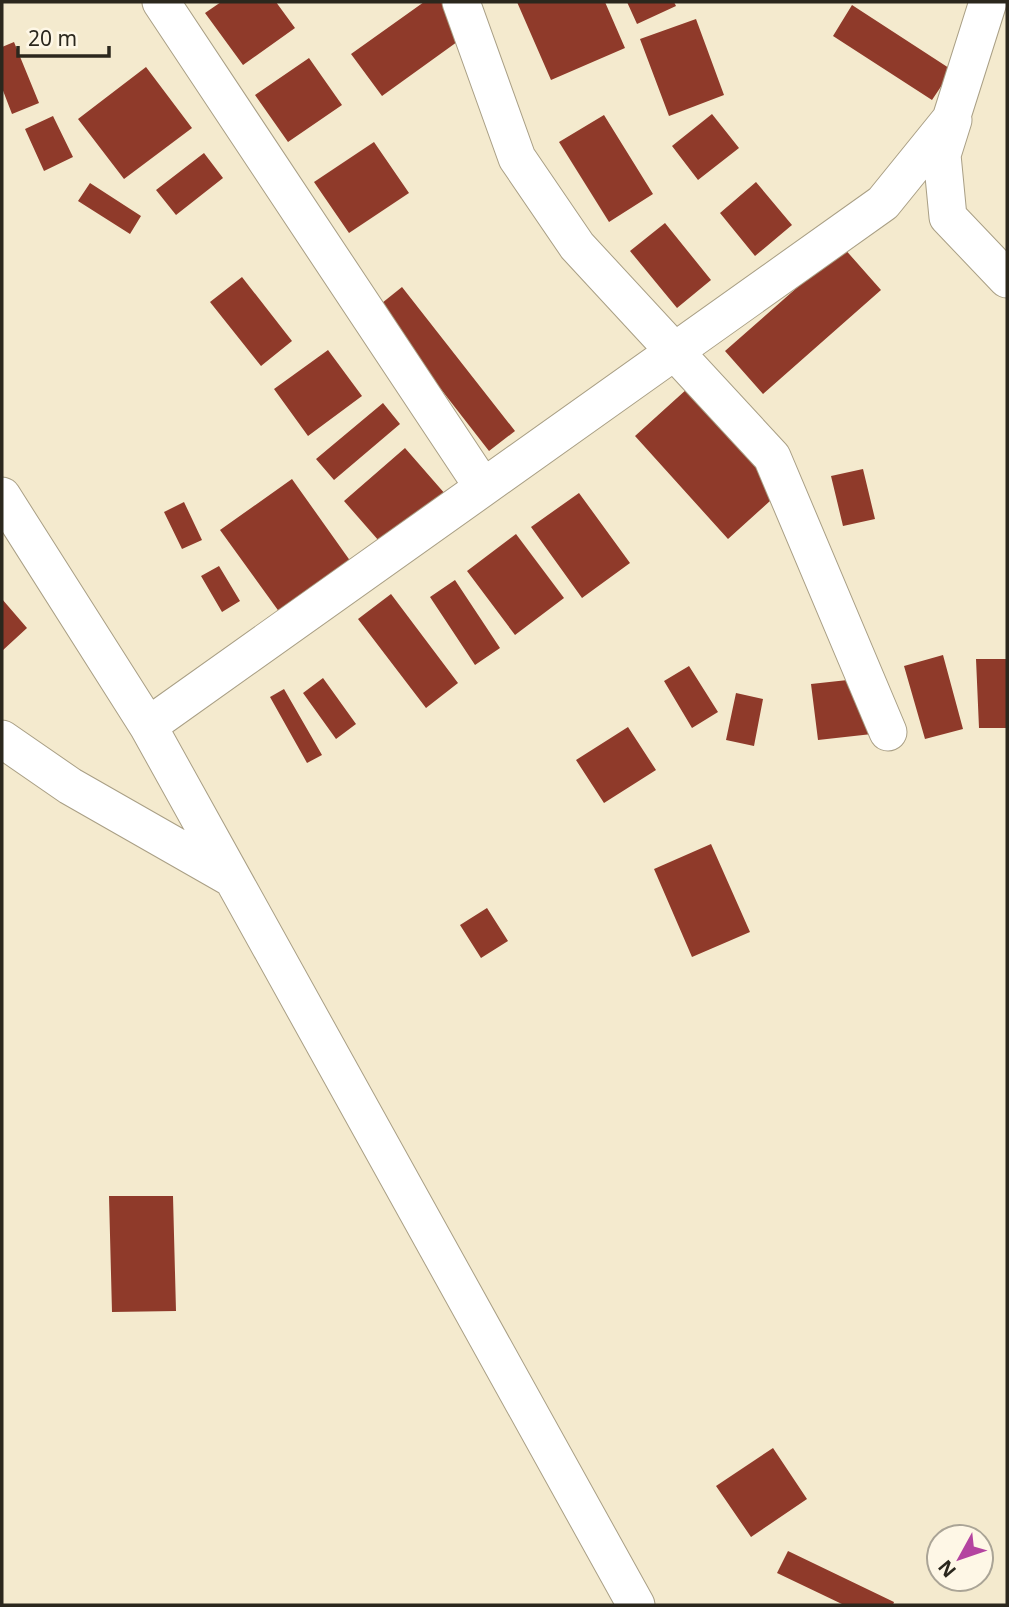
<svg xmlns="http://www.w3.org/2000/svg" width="1009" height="1607" font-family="'Noto Sans',sans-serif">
	<rect width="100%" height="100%" fill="#f4eace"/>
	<!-- building -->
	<path fill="#8f3a2a" d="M221 2H276L295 28 243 65 205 13Z
		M424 2H455L475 29 382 96 351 54Z
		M517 2H605L625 48 551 80Z
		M627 2H674L676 6 637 24Z
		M852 5 952 70 932 100 833 36Z
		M696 19 724 95 669 116 640 39Z
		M14 42 39 103 12 114 2 88V47Z
		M309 58 342 105 288 142 255 95Z
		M146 67 192 128 124 179 78 119Z
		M712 114 739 148 698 180 672 146Z
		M604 115 653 194 609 222 559 142Z
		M53 116 73 157 44 171 25 129Z
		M374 142 409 193 349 233 314 182Z
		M204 153 223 178 176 215 156 190Z
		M756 182 792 225 755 256 720 213Z
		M90 183 141 216 130 234 78 201Z
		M665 223 711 280 677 308 630 251Z
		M843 247 881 290 763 394 725 351Z
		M242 277 292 341 261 366 210 302Z
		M402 287 515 431 489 451 377 307Z
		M328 350 362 396 308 436 274 389Z
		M698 379 791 482 728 539 635 436Z
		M383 403 400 424 334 480 316 459Z
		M405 448 446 495 386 549 344 501Z
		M863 469 875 519 843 526 831 476Z
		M292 479 351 562 280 613 220 530Z
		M579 493 630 563 582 598 531 527Z
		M184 502 202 540 182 549 164 512Z
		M516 534 564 598 515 635 467 571Z
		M219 566 240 601 222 612 201 576Z
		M455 580 500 648 475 665 430 597Z
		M391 594 458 683 426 708 358 619Z
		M2 599 27 628 2 651Z
		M943 655 963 729 925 739 904 666Z
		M976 659H1007V728H979Z
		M689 666 718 712 692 728 664 681Z
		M323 678 356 724 336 739 303 693Z
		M866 678 872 734 818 740 811 684Z
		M284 689 322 755 307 763 270 697Z
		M736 693 763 699 754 746 726 740Z
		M628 727 656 770 604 803 576 760Z
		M711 844 750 932 692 957 654 869Z
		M487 908 508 941 481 958 460 925Z
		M109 1196H173L176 1311 112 1312Z
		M773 1448 807 1499 751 1537 716 1486Z
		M788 1551 894 1602 893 1605H844L777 1573Z"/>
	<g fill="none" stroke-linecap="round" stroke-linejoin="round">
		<defs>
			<path id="minor" d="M161 2 483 487
				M461 2 517 158 577 246 772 457 888 732
				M953 120 942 155 948 217 1007 279
				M2 496 148 726
				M2 739 70 786 233 879
				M636 1605 148 726 883 203 951 119 988 2"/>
		</defs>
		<!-- minor casing -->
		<use href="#minor" stroke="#a99f85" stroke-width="39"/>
		<!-- minor -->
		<use href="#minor" stroke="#fff" stroke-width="37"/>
	</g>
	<!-- border -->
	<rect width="1009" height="1607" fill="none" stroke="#2b271d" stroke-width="7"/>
	<!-- north arrow -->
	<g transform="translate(960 1558) rotate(230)"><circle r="33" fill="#fef7e6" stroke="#aaa496" stroke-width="2"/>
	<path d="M0-5L12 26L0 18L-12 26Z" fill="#b444a0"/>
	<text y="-10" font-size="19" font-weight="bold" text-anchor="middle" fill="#2b271d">N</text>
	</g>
	<!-- scale -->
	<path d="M18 46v10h91v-10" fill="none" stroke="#2b271d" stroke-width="3.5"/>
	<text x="28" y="46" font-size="21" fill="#2b271d" stroke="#fef7e6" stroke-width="5" paint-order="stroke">20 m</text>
</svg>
